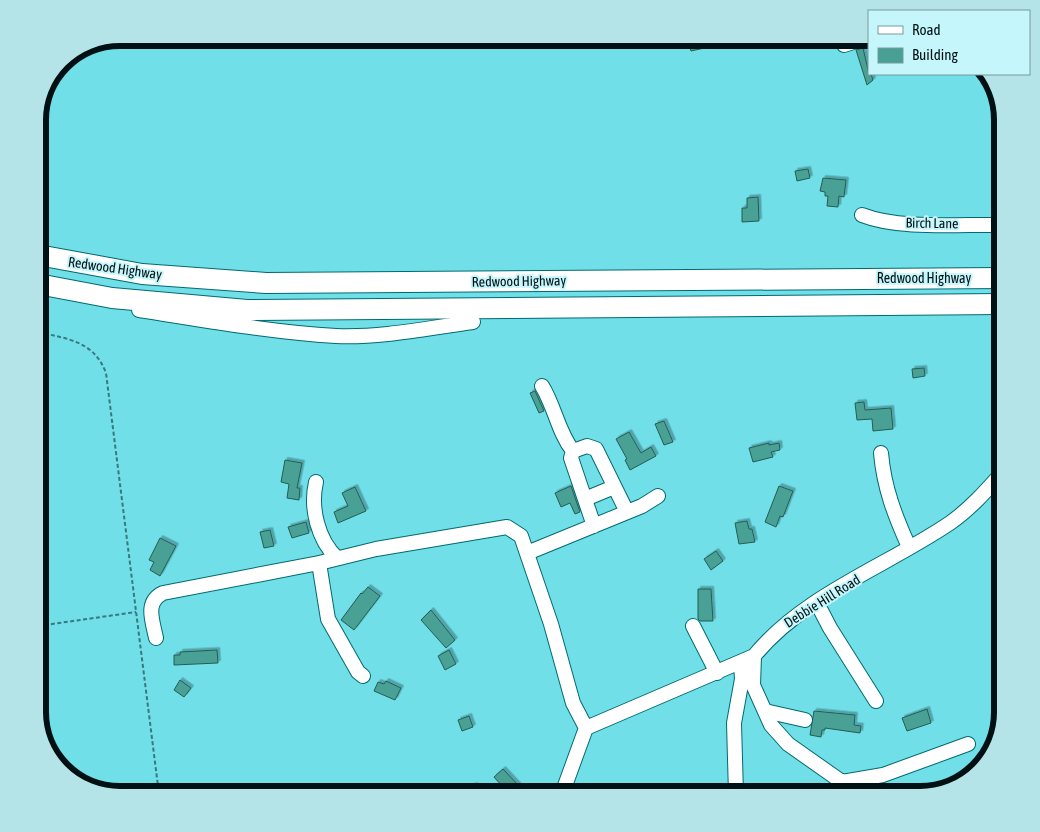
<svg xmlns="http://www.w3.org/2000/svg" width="1040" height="832" font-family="'Asap Condensed',sans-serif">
	<defs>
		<filter id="shadow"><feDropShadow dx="2.5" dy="-2.5" stdDeviation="0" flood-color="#0004"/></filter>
	</defs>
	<rect width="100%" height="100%" fill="#70dfe8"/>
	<!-- building -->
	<path fill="#48a094" stroke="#245d55" filter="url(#shadow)" d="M697 38H707L709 47 691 51 688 40Z
		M863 48 869 74H871L873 80 867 85 856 50Z
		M808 169 810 178 797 181 795 171Z
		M823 178 846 180 844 197 839 196 838 207 827 206 828 196H825V192L820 191Z
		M758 197 759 221 742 222V208H747V198Z
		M924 368 925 376 913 378 912 369Z
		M535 391 544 411 539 413 530 393Z
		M864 402 865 410 891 408 893 429 873 431 872 419 857 420 855 403Z
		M664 421 673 442 664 445 655 424Z
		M629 432 641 453 651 447 656 456 630 470 625 460 627 459 616 439Z
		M769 443V445L779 443 780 450 771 452 773 457 753 462 749 448Z
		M285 460 302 463 297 488H300L299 500 287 498 289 484 281 482Z
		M571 486 580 512 575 514 570 503 561 507 555 493Z
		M779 486 793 491 783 517 780 516 776 527 765 522Z
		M355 487 366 511 338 523 334 512 348 506 342 493Z
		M747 521 749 529H752L755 542 739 544 735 523Z
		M306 522 309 533 292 538 288 527Z
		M270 530 274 546 264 548 260 532Z
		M160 538 176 546 160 576 150 570 154 562 149 560Z
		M716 551 723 561 711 570 704 559Z
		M368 587 380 596 354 630 341 620 361 593 362 594Z
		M698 589H711L713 621H700L698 619Z
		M431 610 455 640 446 648 421 620Z
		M217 650 218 663 174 665V655H180V652Z
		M449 650 456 664 445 670 438 656Z
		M180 680 191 688 184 697 174 690Z
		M386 681 401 688 395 700 374 691 378 682 384 684Z
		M927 709 931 723 907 731 902 718Z
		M814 711 855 715 854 725 861 726 860 733 825 728V730H822L821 737 810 735Z
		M469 716 473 727 462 731 458 720Z
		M503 769 519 786 509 794 494 777Z
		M475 785 479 794H452Z"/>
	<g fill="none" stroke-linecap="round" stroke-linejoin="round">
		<defs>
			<path id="minor" d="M841 38 844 45 866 38
				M862 215C900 230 961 224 1002 225
				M139 310C204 320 270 332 336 336 381 338 428 328 473 322
				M542 386C555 407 558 432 573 451
				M881 453C884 488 895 516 909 547
				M316 482C310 508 318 540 337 558
				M585 499 614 487
				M594 526 571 458 573 451 587 446 596 449 627 512
				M527 553 642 506 658 496
				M319 563 328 619 358 672 363 676
				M817 603 830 628 876 701
				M693 626 717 673
				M156 638C153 622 144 602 163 593L319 563 376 549 507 527 521 536 551 624 573 703 586 728
				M754 656 753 685 771 725 788 744 842 782 843 794
				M765 711 805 720
				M842 782 883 775 968 744
				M562 794 586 728 754 656C804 595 885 567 950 523 970 509 986 491 1002 473
				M736 794 734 723 742 679 741 663"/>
			<path id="highway" d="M38 255 142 274 266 283 1002 278
				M38 284 112 298 247 310 1002 304"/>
		</defs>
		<!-- minor casing -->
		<use href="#minor" stroke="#006a71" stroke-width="16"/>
		<!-- highway casing -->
		<use href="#highway" stroke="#006a71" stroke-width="22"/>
		<!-- path -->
		<path stroke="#38787e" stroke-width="2" stroke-dasharray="4 2.5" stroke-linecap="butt" d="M38 332C68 339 94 341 106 373L159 794
			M38 626 136 612"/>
		<!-- minor -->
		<use href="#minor" stroke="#fff" stroke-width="14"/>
		<!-- highway -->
		<use href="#highway" stroke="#fff" stroke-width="20"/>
	</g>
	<g text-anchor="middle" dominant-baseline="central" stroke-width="4" stroke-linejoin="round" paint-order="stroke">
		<!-- street labels -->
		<g font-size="14" fill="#001013" stroke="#c5f6fb">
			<text transform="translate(932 223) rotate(1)">Birch Lane</text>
			<text transform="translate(115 268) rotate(8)">Redwood Highway</text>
			<text x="924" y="278">Redwood Highway</text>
			<text transform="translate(519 281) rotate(-1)">Redwood Highway</text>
			<text transform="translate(822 601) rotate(-32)">Debbie Hill Road</text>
		</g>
	</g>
	<!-- crop -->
	<path d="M0 0H1040V832H0ZM120 46H920A74 74 0 0 1 994 120V712A74 74 0 0 1 920 786H120A74 74 0 0 1 46 712V120A74 74 0 0 1 120 46Z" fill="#b5e4e8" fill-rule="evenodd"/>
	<path fill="none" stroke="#001013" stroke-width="6" d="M120 46H920A74 74 0 0 1 994 120V712A74 74 0 0 1 920 786H120A74 74 0 0 1 46 712V120A74 74 0 0 1 120 46Z"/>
	<!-- legend -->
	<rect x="868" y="10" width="162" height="65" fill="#c5f6fb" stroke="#769a9e"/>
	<rect x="878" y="26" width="25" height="8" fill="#ffffff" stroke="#769a9e"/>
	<text x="912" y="35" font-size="15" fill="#001013">Road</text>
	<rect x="878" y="48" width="25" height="15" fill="#48a094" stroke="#769a9e"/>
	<text x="912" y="60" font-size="15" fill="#001013">Building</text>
</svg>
